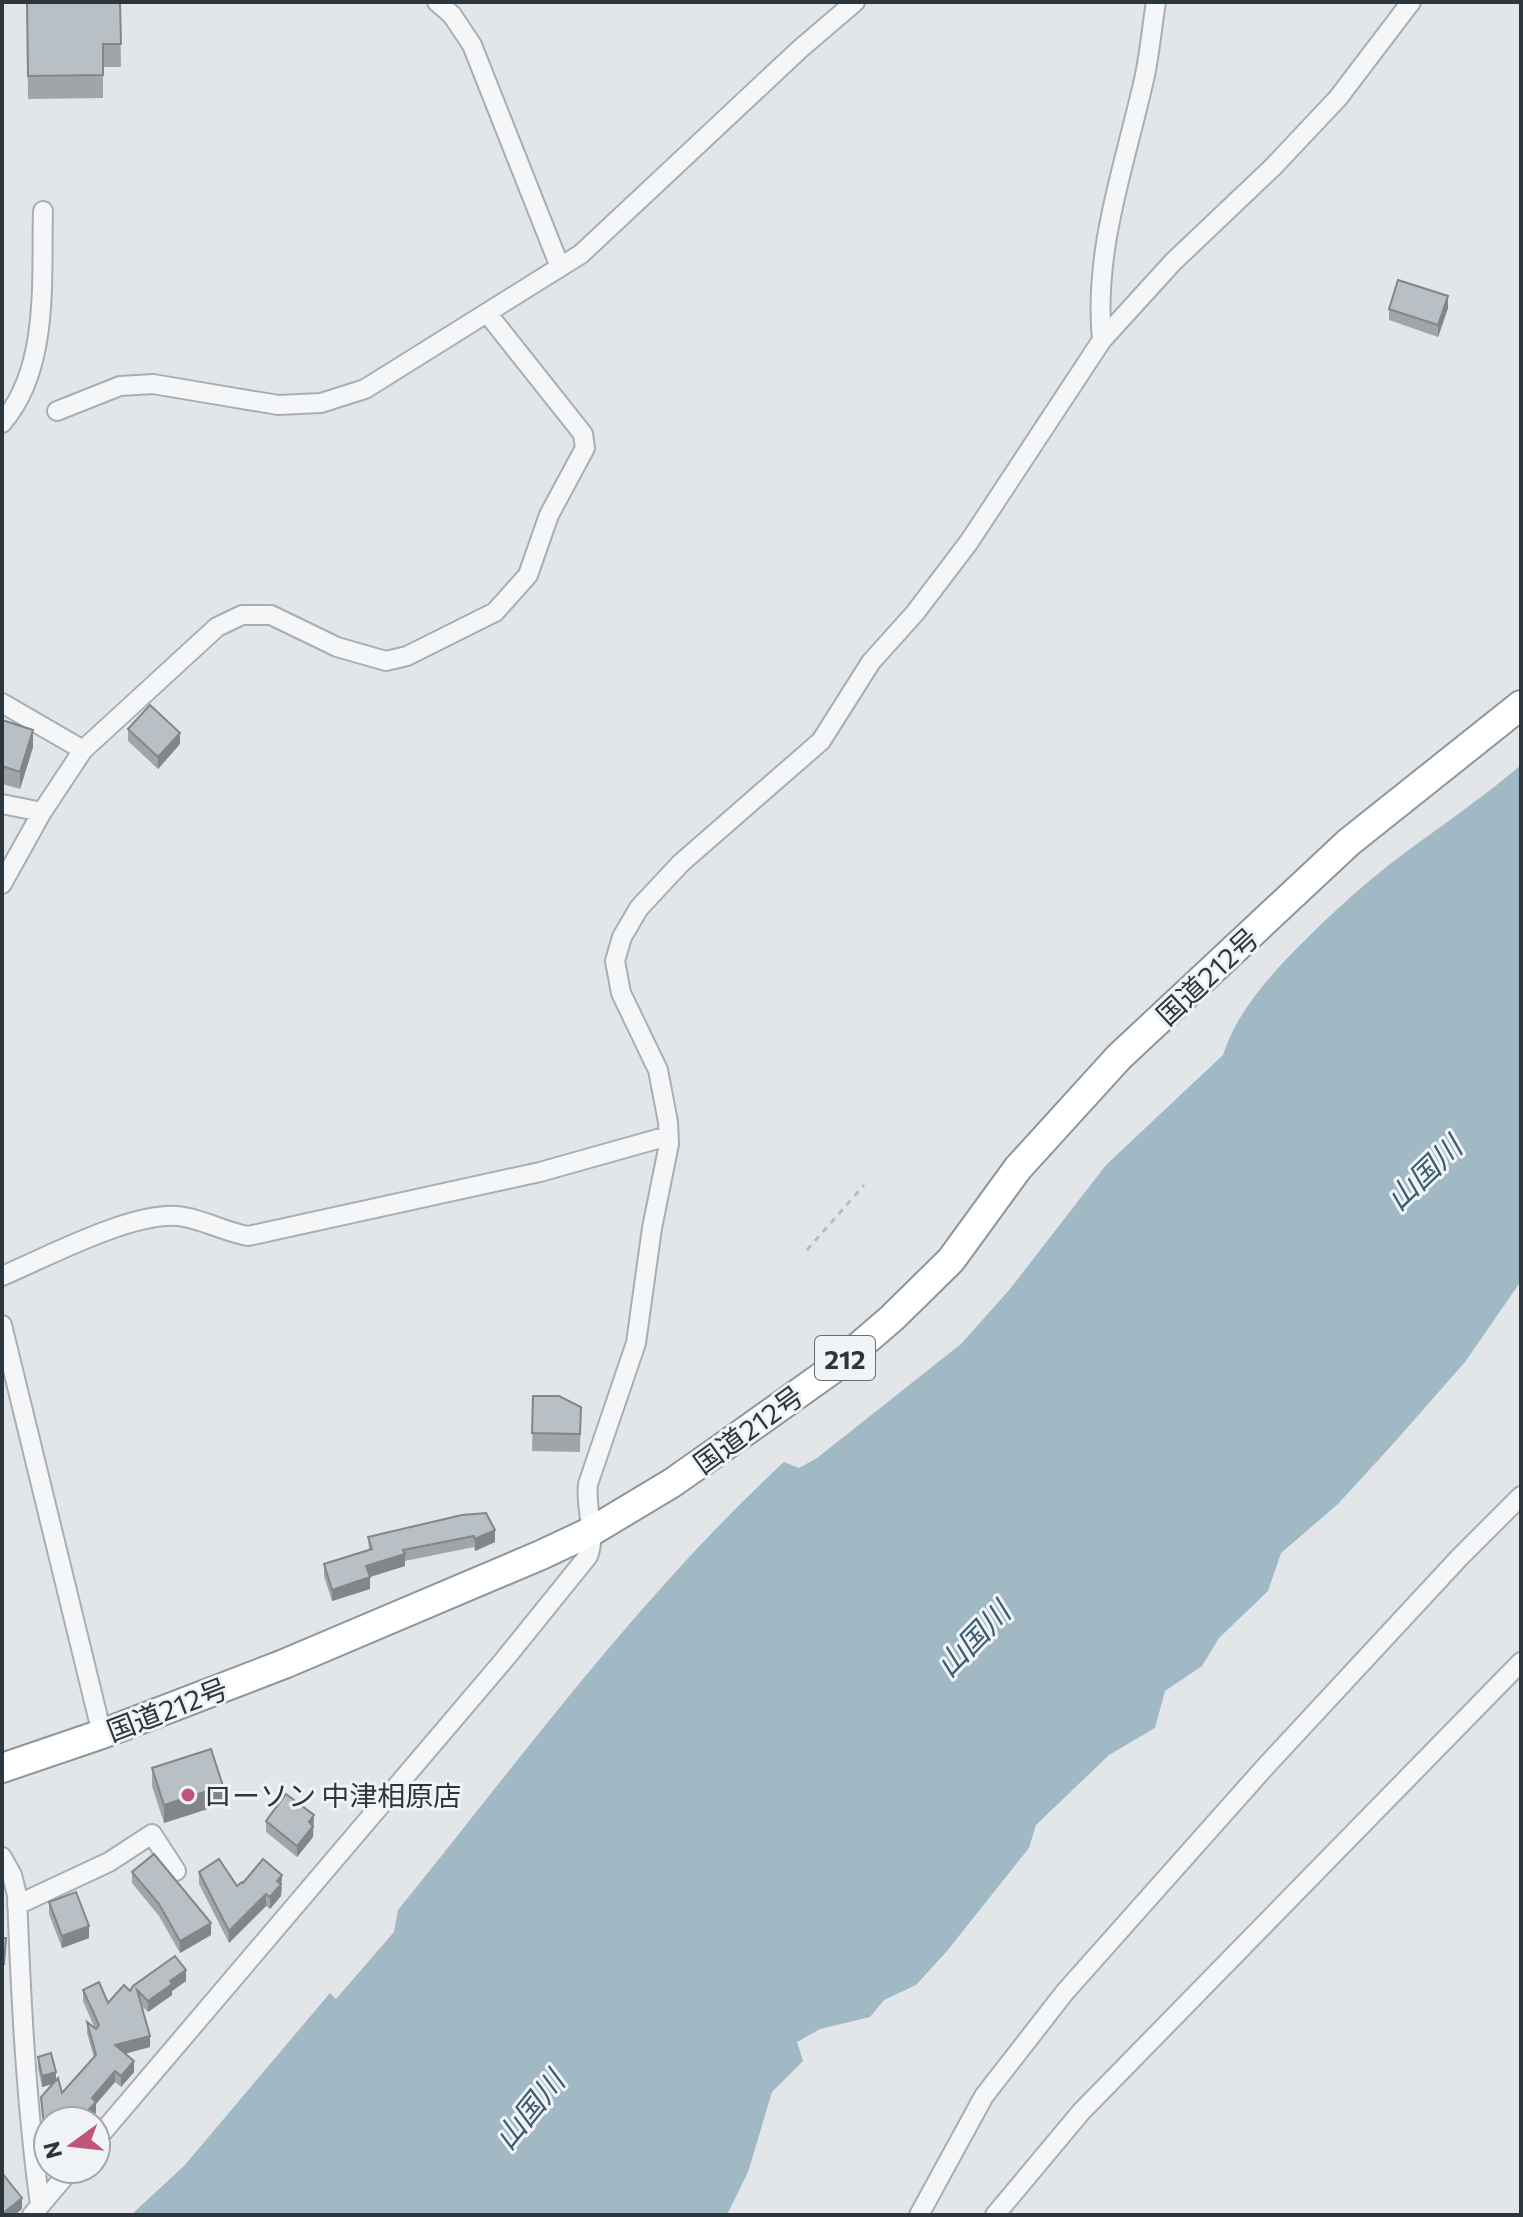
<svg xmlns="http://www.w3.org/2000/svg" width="1523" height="2217" font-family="Commissioner,'Noto Sans JP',sans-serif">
	<rect width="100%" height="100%" fill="#e2e6e9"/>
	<!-- water -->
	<path fill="#a0b9c5" d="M1521 765V1281L1465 1362 1392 1445 1338 1504 1281 1553 1268 1591 1219 1638 1202 1666 1165 1691 1155 1728 1109 1755 1036 1825 1029 1848 947 1951 916 1985 884 2000 870 2017 820 2029 797 2042 803 2061 772 2092 748 2172 727 2215H131L184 2166 330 1993 336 1999 394 1932 398 1910C522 1757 639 1596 784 1462L799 1468 817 1458 961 1344 1010 1289 1106 1165 1223 1055C1237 1012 1267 979 1299 946 1326 919 1355 892 1385 868 1430 833 1478 802 1521 765Z"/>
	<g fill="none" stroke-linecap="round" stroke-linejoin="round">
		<defs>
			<path id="minor" d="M437 2 452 15 472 45 560 267
				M1102 340C1093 249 1126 162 1145 75 1150 51 1152 26 1156 2
				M57 411 120 386 153 384 278 405 321 403 365 389 581 254 800 49 855 2
				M2 423C50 368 41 279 43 211
				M2 703 83 750
				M2 804 42 812
				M2 884 42 812 83 750 217 627 242 615H271L337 647 386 661 407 656 495 612 528 575 549 515 585 448 583 434 487 313
				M2 1276C47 1257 129 1213 177 1216 201 1218 224 1232 248 1236L540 1172 668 1136
				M2 1325 102 1734
				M2 1857 12 1875 17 1895C21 1999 26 2102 40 2205
				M17 1905 109 1862 152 1834 176 1871
				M96 2140 504 1660 588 1556C597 1533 585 1509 588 1484L636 1343 652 1228 669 1144 668 1122 658 1070 621 993 615 961 622 937 639 908 681 863 821 741 871 662 915 613 969 542 1102 340 1173 262 1273 167 1338 98 1411 2
				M32 2215 71 2169
				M919 2215 984 2096 1065 1992 1266 1766 1459 1558 1521 1496
				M995 2215 1081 2112 1521 1662"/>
			<path id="highway" d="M2 1768 102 1734 284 1664 541 1555 592 1531 672 1483 719 1450 834 1368 892 1318 951 1260 1018 1168 1119 1057 1349 842 1521 705"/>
		</defs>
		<!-- minor casing -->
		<use href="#minor" stroke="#a8aeb3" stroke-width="22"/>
		<!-- highway casing -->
		<use href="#highway" stroke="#8b969e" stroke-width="32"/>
		<!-- path -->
		<path stroke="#b8bcc0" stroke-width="3" stroke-dasharray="6 6" stroke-linecap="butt" d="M807 1250 864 1185"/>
		<!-- minor -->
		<use href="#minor" stroke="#f4f6f7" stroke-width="18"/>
		<!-- highway -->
		<use href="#highway" stroke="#fff" stroke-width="28"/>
	</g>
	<!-- wall -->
	<path fill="#9fa5a9" d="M27 2H120L121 67H103V98L28 99Z
		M1448 308 1438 337 1389 320V309Z
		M2 720 33 747 20 789 2 784Z
		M128 729 180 744 158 769 128 741Z
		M533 1396 581 1407 580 1452 532 1451Z
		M462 1515 495 1542 475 1551 474 1547 405 1561V1566L370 1577V1589L332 1601 324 1576V1564L369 1550 368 1537Z
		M152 1768 223 1804 164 1823 152 1786Z
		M266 1821 314 1827 313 1829V1837L297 1857 266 1832Z
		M132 1872 211 1935 180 1953 159 1916 132 1883Z
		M199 1872 237 1886 243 1883 282 1887 281 1896 270 1909 266 1906 229 1943 199 1884Z
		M49 1902 89 1938 62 1948 49 1914Z
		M186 1981 172 1991V1995L148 2012 141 2005 150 2047 125 2054 134 2072 121 2087 115 2082 96 2104V2113L48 2121V2157L46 2159 41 2097 53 2084 42 2087 38 2068V2057L56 2080 62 2093 94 2058 87 2033V2022L95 2029 83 2001V1990L108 2003 130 1991Z"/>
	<!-- shaded-wall -->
	<path fill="#82868a" d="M1448 296V308L1438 337V325Z
		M33 730V747L20 789V772Z
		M180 733V744L158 769V757Z
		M495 1530V1542L475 1551V1539Z
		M405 1554V1566L366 1578V1566Z
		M370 1577V1589L332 1601V1590Z
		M223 1786V1804L164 1823V1805Z
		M314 1815 313 1837 297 1857V1846L309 1822Z
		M282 1875 281 1896 270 1909V1897L277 1881Z
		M266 1894V1906L229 1943V1931Z
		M211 1923V1935L180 1953V1941Z
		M89 1926V1938L62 1948V1936Z
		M186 1970V1981L172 1991V1995L148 2012V2001L170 1981Z
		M150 2036V2047L115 2056V2045Z
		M134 2061V2072L121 2087V2076Z
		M115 2071V2082L96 2104V2113L88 2121H78L92 2098Z
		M56 2072V2083L42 2087V2076Z
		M2 2145H4V2155L2 2156Z
		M22 2198V2209L15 2215H2V2214Z"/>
	<!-- building -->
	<path fill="#b9c0c5" stroke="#82868a" stroke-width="2" d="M27 2H120L121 44H103V75L28 76Z
		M1398 280 1448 296 1438 325 1389 309Z
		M150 705 180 733 158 757 128 729Z
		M2 720 33 730 20 772 2 766Z
		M533 1396H559L581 1407 580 1434 532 1433Z
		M486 1513 495 1530 475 1539 474 1536 403 1550 405 1554 366 1566 370 1577 332 1590 324 1564 372 1549 368 1537 462 1515Z
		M211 1749 223 1786 164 1805 152 1768Z
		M286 1794 314 1815 309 1822 313 1826 297 1846 266 1821Z
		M154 1854 211 1923 180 1941 159 1904 132 1872Z
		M219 1859 237 1886 242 1882 243 1883 263 1859 282 1875 277 1881 281 1884 270 1897 266 1894 229 1931 199 1872Z
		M76 1892 89 1926 62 1936 49 1902Z
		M2 1938H6L4 1964H2Z
		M175 1956 186 1970 170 1981 172 1984 148 2001 137 1990 150 2036 115 2045 134 2061 121 2076 115 2071 92 2098 96 2102 78 2121H48V2130L44 2126 41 2097 58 2078 62 2093 96 2055 87 2022 96 2029 99 2025 83 1990 99 1982 108 2003 124 1985 130 1991 133 1986Z
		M51 2053 56 2072 42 2076 38 2057Z
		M48 2132V2146L46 2148 45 2133Z
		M2 2173 22 2198 2 2214Z"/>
	<!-- markers -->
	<circle fill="#c15479" stroke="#f1f4f6" stroke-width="3" cx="188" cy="1795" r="8"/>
	<g text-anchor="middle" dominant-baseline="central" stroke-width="6" stroke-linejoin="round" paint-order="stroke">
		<!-- shield labels -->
		<rect fill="#f1f4f6" stroke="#676f76" stroke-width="2" x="815" y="1336" width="60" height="44" rx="6"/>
		<g font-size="26" font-weight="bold" fill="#2c363f">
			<text x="845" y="1358">212</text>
		</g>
		<!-- street labels -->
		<g font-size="28" fill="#2c363f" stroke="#f1f4f6">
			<text transform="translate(1207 976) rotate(-43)">国道212号</text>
			<text transform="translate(748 1429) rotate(-36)">国道212号</text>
			<text transform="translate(167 1709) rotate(-21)">国道212号</text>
		</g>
		<!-- poi labels -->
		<g font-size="28" fill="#2c363f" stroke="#f1f4f6" text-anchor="start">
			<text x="204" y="1795">ローソン 中津相原店</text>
		</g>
		<!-- water labels -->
		<g font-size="30" font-style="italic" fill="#3a5c6f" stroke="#f1f4f6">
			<text transform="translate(1423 1172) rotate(-44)">山国川</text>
			<text transform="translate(972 1638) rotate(-46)">山国川</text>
			<text transform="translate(528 2109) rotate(-51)">山国川</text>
		</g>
	</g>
	<!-- border -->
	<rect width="1523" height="2217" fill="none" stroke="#2c363f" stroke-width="8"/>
	<!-- north arrow -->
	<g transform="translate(72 2145) rotate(255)"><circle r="38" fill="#f1f4f6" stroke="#a2a8ad" stroke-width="2"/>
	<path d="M0-6L14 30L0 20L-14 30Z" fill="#c15479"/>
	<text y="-12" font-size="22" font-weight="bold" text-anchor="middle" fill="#2c363f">N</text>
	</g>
</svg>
